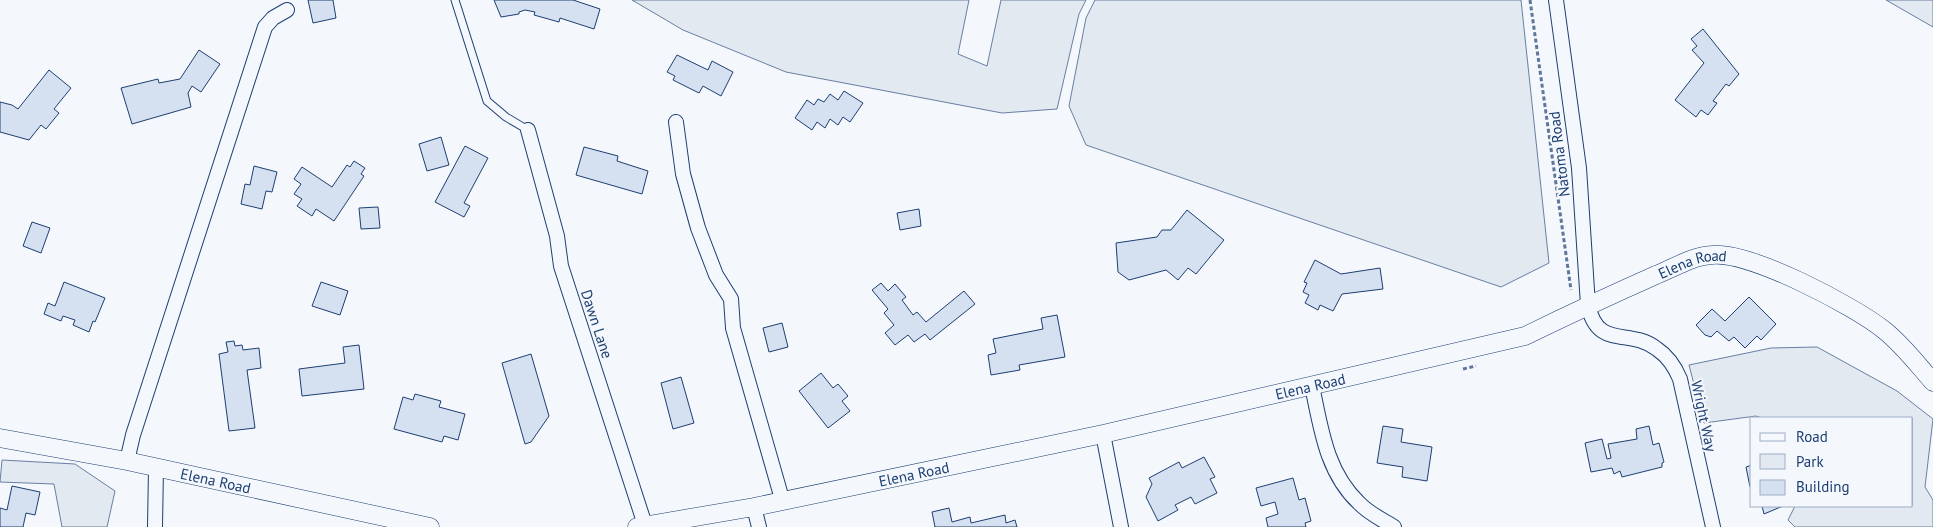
<svg xmlns="http://www.w3.org/2000/svg" width="1933" height="527" font-family="'PT Sans',sans-serif">
	<rect width="100%" height="100%" fill="#f4f7fb"/>
	<!-- green -->
	<path fill="#e3e9f0" stroke="#687fa3" d="M632 0H969L958 54 987 66 1001 0H1086L1079 14 1057 109 1002 113 786 72 683 30Z
		M1095 0H1521L1549 263 1501 287 1086 145 1069 106 1086 18Z
		M1886 0H1933V27Z
		M1817 347 1897 391 1933 419 1925 487 1933 500V527H1795L1788 520 1795 506H1912V418H1762L1756 416 1704 423 1689 365 1771 348Z
		M2 460 75 464 115 491 107 527H62L54 484 0 482Z"/>
	<!-- building -->
	<path fill="#d5e0f0" stroke="#1d3f73" d="M308 0H333L336 18 313 23Z
		M494 0H573L600 9 594 29 560 18 559 22 534 15 535 12 525 10 519 12V14L501 17Z
		M1703 29 1739 74 1729 86 1726 84 1713 101 1717 103 1708 115 1701 110 1696 117 1675 100 1704 63 1692 50 1697 46 1691 39Z
		M199 50 220 64 201 92 192 86 188 93 191 107 132 124 121 88 158 79 159 83 180 79Z
		M677 55 708 70 712 61 733 72 721 96 703 86 699 93 673 80 675 76 667 72Z
		M49 70 71 88 54 109 59 113 46 129 41 125 29 140 0 132V102L12 105 18 109Z
		M844 91 863 103 850 122 843 117 838 125 830 119 825 128 817 122 812 130 795 118 807 100 814 105 818 99 824 102 830 94 838 100Z
		M441 137 449 165 427 171 419 144Z
		M465 146 488 158 464 203 470 206 464 217 435 202Z
		M584 147 618 156 617 161 648 171 642 194 576 175Z
		M354 161 365 168 361 174 364 176 334 221 316 209 312 216 297 206 302 199 294 194 301 184 294 179 302 167 332 187 347 165 350 167Z
		M254 166 277 172 272 192 266 191 262 209 241 204 245 184 250 185Z
		M378 207 380 228 361 229 359 208Z
		M919 209 921 226 900 230 897 213Z
		M1187 210 1224 240 1196 274 1188 268 1178 280 1166 270 1129 280 1118 272 1116 243 1157 237 1162 230H1171Z
		M32 222 50 228 41 253 23 246Z
		M1315 260 1341 274 1380 268 1383 289 1342 294 1333 311 1320 305 1318 310 1305 303 1309 295 1303 292 1307 283 1304 282Z
		M64 282 105 298 95 322 93 321 89 332 73 325 75 320 63 316 61 321 44 314 48 303 55 306Z
		M321 282 348 291 340 315 312 306Z
		M881 283 888 291 895 284 906 297 902 300 913 315 917 312 926 322 964 291 975 304 930 340 925 334 914 342 908 335 895 345 885 333 894 325 884 313 888 309 872 290Z
		M1749 297 1776 324 1761 340 1757 336 1745 348 1734 337 1729 341 1717 331 1711 337 1705 335 1696 325 1712 309 1725 321Z
		M1057 315 1065 357 1019 365 1020 370 991 375 988 355 996 353 993 339 1043 329 1041 318Z
		M782 323 788 347 769 352 763 328Z
		M234 341 235 346 242 345 243 350 259 348 261 368 247 370 255 428 229 431 219 354 228 352 226 342Z
		M359 345 364 389 302 396 299 369 345 363 343 347Z
		M531 354 549 416 531 442 525 444 502 363Z
		M821 373 833 388 838 384 848 396 842 401 850 411 828 428 799 391Z
		M681 377 694 423 673 429 661 383Z
		M415 394 441 401 439 407 465 414 458 440 444 436 442 442 394 429 403 397 413 400Z
		M1383 426 1403 429 1401 442 1432 447 1427 481 1402 477 1403 467 1377 463Z
		M1649 426 1653 445 1659 443 1664 462 1662 463V467L1622 477 1620 471 1614 474 1612 468 1591 472 1585 443 1602 439 1607 459 1611 458 1608 444 1637 439 1636 429Z
		M1204 457 1215 477 1210 479 1217 493 1195 504 1191 497 1175 505 1178 510 1158 521 1146 497 1152 484 1149 478 1179 462 1182 468Z
		M1752 465V487H1750L1746 467Z
		M1293 478 1299 500 1305 498 1311 521 1305 523 1306 527H1268L1266 518 1278 514 1275 502 1261 506 1256 488Z
		M12 486 40 492 35 515 26 513 23 527H0V508L7 510Z
		M1762 506H1783L1764 514Z
		M949 508 952 522 970 517 971 523 1005 515 1006 523 1015 520 1017 527H935L932 512Z"/>
	<g fill="none" stroke-linecap="round" stroke-linejoin="round">
		<defs>
			<path id="service" d="M455 0 487 101 506 117 528 130"/>
			<path id="minor" d="M1556 0 1579 168 1588 305C1598 351 1629 327 1657 349 1669 357 1675 367 1680 379L1713 527
				M676 122 683 174 698 228 716 275 731 299 733 328 782 499
				M528 130 557 236 561 266 645 525
				M1312 386C1321 428 1326 472 1359 503 1368 513 1383 520 1394 527
				M1103 434 1121 527
				M127 461 133 435 265 27 273 18 287 10
				M754 507 759 527
				M155 527 156 468"/>
			<g id="tertiary">
				<path id="s1" d="M0 438 127 461 430 527"/>
				<path id="s2" d="M637 527 754 507 1103 434 1525 336C1568 315 1611 295 1656 275 1674 268 1692 256 1712 255 1750 251 1854 306 1884 330 1903 345 1917 364 1933 382"/>
			</g>
		</defs>
		<!-- service casing -->
		<use href="#service" stroke="#1d3f73" stroke-width="9"/>
		<!-- minor casing -->
		<use href="#minor" stroke="#1d3f73" stroke-width="16"/>
		<!-- tertiary casing -->
		<use href="#tertiary" stroke="#1d3f73" stroke-width="19"/>
		<!-- path -->
		<path stroke="#5e769c" stroke-width="3" stroke-dasharray="4 2.5" stroke-linecap="butt" d="M1530 0 1571 290
			M1463 369 1476 366"/>
		<!-- service -->
		<use href="#service" stroke="#f4f7fb" stroke-width="7"/>
		<!-- minor -->
		<use href="#minor" stroke="#f4f7fb" stroke-width="14"/>
		<!-- tertiary -->
		<use href="#tertiary" stroke="#f4f7fb" stroke-width="18"/>
	</g>
	<g text-anchor="middle" dominant-baseline="central" stroke-width="4" stroke-linejoin="round" paint-order="stroke">
		<!-- street labels -->
		<g font-size="15" fill="#1d3f73" stroke="#f4f7fb">
			<text transform="translate(1559 154) rotate(-97)">Natoma Road</text>
			<text stroke="none"><textPath href="#s2" startOffset="1092">Elena Road</textPath></text>
			<text transform="translate(597 324) rotate(72)">Dawn Lane</text>
			<text stroke="none"><textPath href="#s2" startOffset="688">Elena Road</textPath></text>
			<text transform="translate(1704 416) rotate(78)">Wright Way</text>
			<text stroke="none"><textPath href="#s2" startOffset="282">Elena Road</textPath></text>
			<text stroke="none"><textPath href="#s1" startOffset="220">Elena Road</textPath></text>
		</g>
	</g>
	<!-- legend -->
	<rect x="1750" y="417" width="162" height="90" fill="#f4f7fb" stroke="#9eadc5"/>
	<rect x="1760" y="433" width="25" height="8" fill="#f4f7fb" stroke="#9eadc5"/>
	<text x="1796" y="442" font-size="15" fill="#1d3f73">Road</text>
	<rect x="1760" y="454" width="25" height="15" fill="#e3e9f0" stroke="#9eadc5"/>
	<text x="1796" y="467" font-size="15" fill="#1d3f73">Park</text>
	<rect x="1760" y="480" width="25" height="15" fill="#d5e0f0" stroke="#9eadc5"/>
	<text x="1796" y="492" font-size="15" fill="#1d3f73">Building</text>
</svg>
